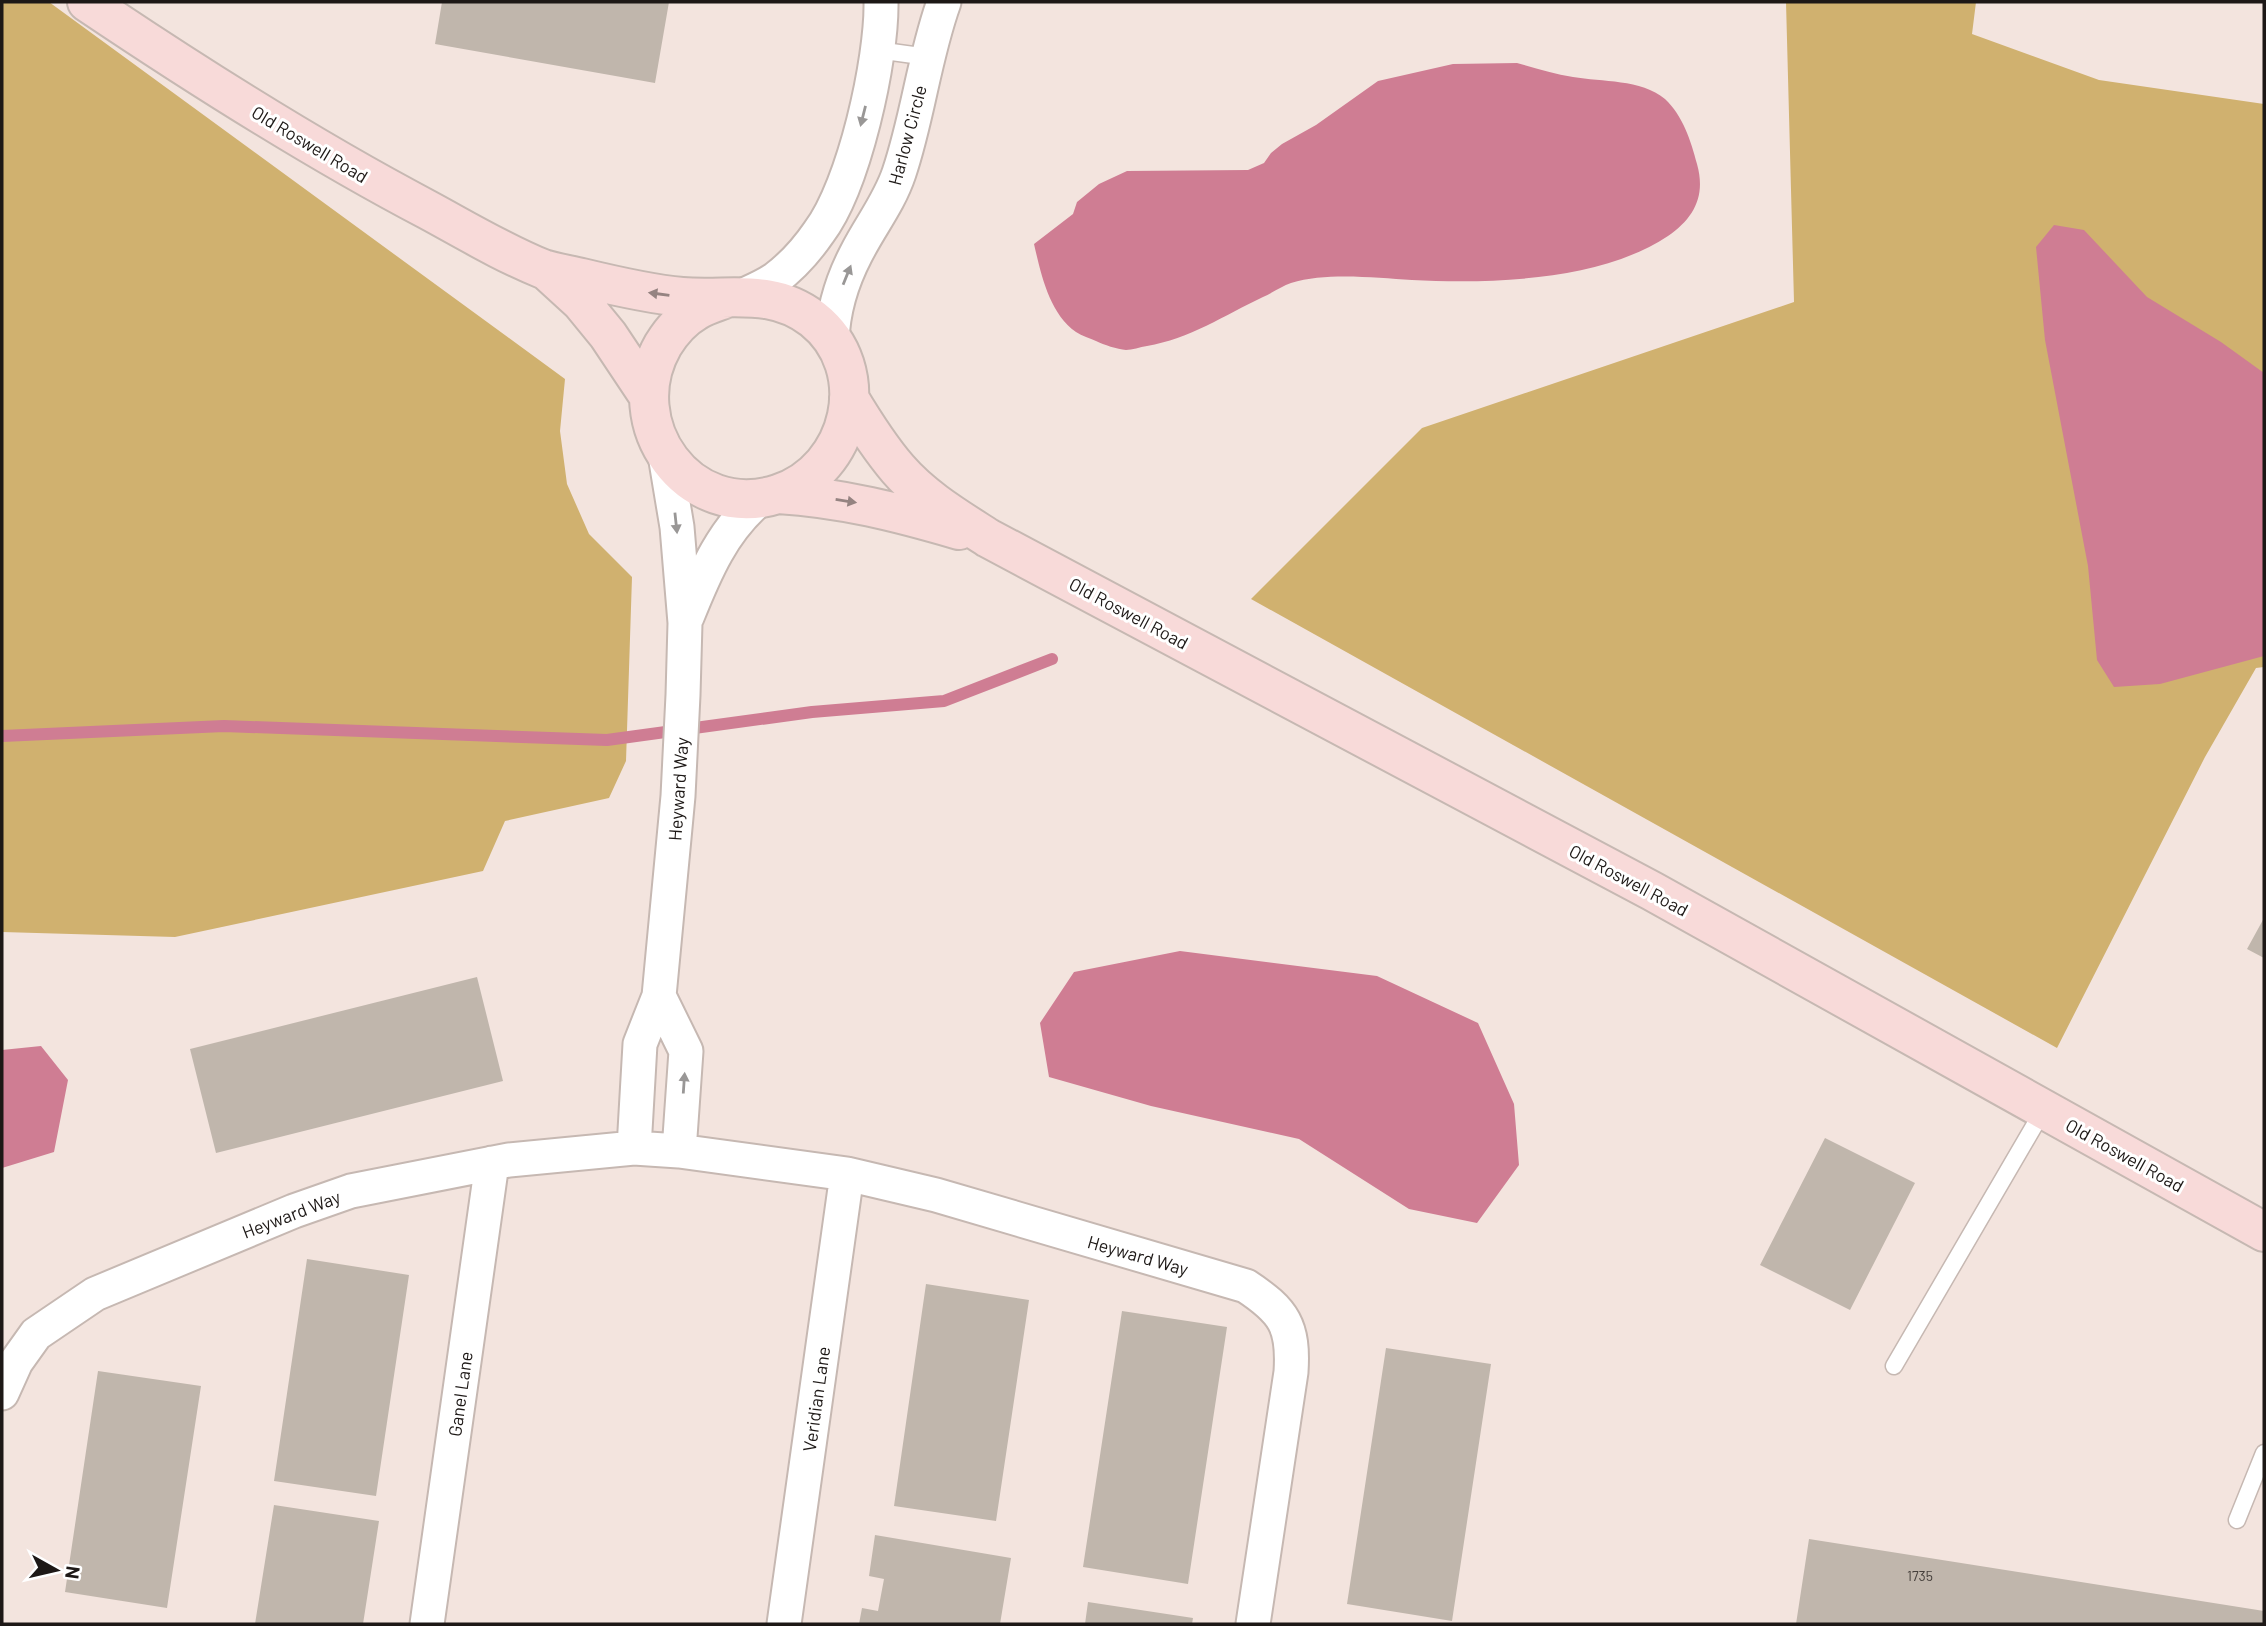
<svg xmlns="http://www.w3.org/2000/svg" width="2266" height="1626" font-family="Barlow,sans-serif">
	<rect width="100%" height="100%" fill="#f3e4de"/>
	<!-- green -->
	<path fill="#d0b16f" d="M2 2H49L565 379 560 431 567 484 589 534 632 577 626 761 609 798 505 821 483 871 175 937 2 932Z
		M1786 2H1976L1972 34 2099 80 2264 104V667L2256 668 2205 757 2057 1048 1251 599 1422 428 1794 302Z"/>
	<!-- water -->
	<path fill="#cf7d93" d="M1517 63C1536 68 1554 74 1573 77 1602 82 1641 79 1665 99 1683 116 1691 141 1697 164 1706 196 1694 218 1668 236 1600 281 1492 284 1412 280 1375 278 1328 272 1291 283 1282 286 1272 293 1263 297 1225 315 1189 339 1147 346 1140 347 1132 350 1126 350 1117 349 1104 345 1096 341 1090 338 1082 336 1076 332 1049 313 1041 274 1034 244L1073 214 1077 202 1099 184 1127 171 1248 170 1264 163 1271 153 1282 144 1316 125 1378 81 1453 64Z
		M2054 225 2084 230 2147 297 2221 342 2264 373V656L2160 684 2114 687 2097 660 2088 566 2045 340 2036 247Z
		M1180 951 1377 976 1478 1023 1514 1104 1519 1165 1477 1223 1409 1209 1299 1139 1151 1106 1049 1077 1040 1023 1074 972Z
		M41 1046 68 1080 54 1152 2 1168V1050Z"/>
	<g fill="none" stroke-linecap="round" stroke-linejoin="round">
		<!-- stream -->
		<path stroke="#cf7d93" stroke-width="12" d="M2 736 224 726 607 740 812 712 944 701 1052 659"/>
	</g>
	<!-- building -->
	<path fill="#c0b6ac" d="M442 2H669L655 83 435 44Z
		M2264 918V958L2247 949Z
		M477 977 503 1081 216 1153 190 1049Z
		M1825 1138 1915 1183 1850 1310 1760 1265Z
		M307 1259 409 1275 376 1496 274 1481Z
		M926 1284 1029 1300 996 1521 894 1506Z
		M1122 1311 1227 1327 1188 1584 1083 1567Z
		M1386 1348 1491 1364 1452 1621 1347 1604Z
		M98 1371 201 1386 167 1608 65 1592Z
		M274 1505 379 1521 363 1624H255Z
		M875 1535 1011 1558 1000 1624H859L862 1608 878 1611 884 1579 869 1576Z
		M1809 1539 2264 1611V1624H1796Z
		M1088 1602 1193 1618 1192 1624H1085Z"/>
	<g fill="none" stroke-linecap="round" stroke-linejoin="round">
		<defs>
			<path id="lane" d="M877 50 928 57
				M1894 1366 2044 1109
				M2237 1520 2264 1453"/>
			<path id="street" d="M742 296C753 291 765 286 775 279 791 267 808 248 819 232 854 186 882 60 881 2
				M832 341C833 310 842 281 856 254 870 226 889 203 899 173 918 117 924 57 944 2
				M687 617C705 572 723 529 761 498
				M659 996 686 1051 679 1151
				M634 1148 640 1044 659 996 678 796 683 695 685 623 677 527 665 455
				M2 1393 16 1362 36 1334 95 1294 294 1211 351 1191 509 1160 634 1148 679 1151 847 1174 936 1195 1246 1286C1284 1311 1294 1326 1291 1372L1253 1624
				M427 1624 492 1163
				M784 1624 847 1174"/>
			<path id="secondary" d="M87 2C197 76 310 148 428 210 465 230 503 253 543 269 555 273 570 275 582 278 615 286 649 294 682 297 730 301 771 287 813 319 876 369 852 470 778 494 689 523 618 424 663 345 671 332 682 319 696 311 705 305 717 302 727 298
				M546 270 581 302 608 335 648 395
				M849 398C864 423 879 447 898 469 923 498 957 518 988 538L1652 891 2264 1232
				M778 494C843 498 897 512 959 530"/>
		</defs>
		<!-- lane casing -->
		<use href="#lane" stroke="#c6b8b2" stroke-width="19"/>
		<!-- street casing -->
		<use href="#street" stroke="#c6b8b2" stroke-width="37"/>
		<!-- secondary casing -->
		<use href="#secondary" stroke="#c6b8b2" stroke-width="42"/>
		<!-- lane -->
		<use href="#lane" stroke="#fff" stroke-width="16"/>
		<!-- street -->
		<use href="#street" stroke="#fff" stroke-width="33"/>
		<!-- secondary -->
		<use href="#secondary" stroke="#f8dad9" stroke-width="38"/>
	</g>
	<!-- one-way arrows -->
	<defs><path id="oneway-solid" d="M-6-.8H1V-3.2L6.5 0L1 3.2V.8H-6Z" transform="scale(1.75)"/></defs>
	<g fill="#999796">
		<use href="#oneway-solid" transform="translate(863 116) rotate(104)"/>
		<use href="#oneway-solid" transform="translate(847 275) rotate(-68)"/>
		<use href="#oneway-solid" transform="translate(676 523) rotate(84)"/>
		<use href="#oneway-solid" transform="translate(684 1083) rotate(-86)"/>
	</g>
	<g fill="#958381">
		<use href="#oneway-solid" transform="translate(659 294) rotate(-172)"/>
		<use href="#oneway-solid" transform="translate(846 501) rotate(9)"/>
	</g>
	<g text-anchor="middle" dominant-baseline="central" stroke-width="6" stroke-linejoin="round" paint-order="stroke">
		<!-- number labels -->
		<g font-size="14" fill="#46403c">
			<text x="1920" y="1575">1735</text>
		</g>
		<!-- street labels -->
		<g font-size="18" fill="#1d1816" stroke="#fff">
			<text transform="translate(907 135) rotate(-75)">Harlow Circle</text>
			<text transform="translate(310 144) rotate(31)">Old Roswell Road</text>
			<text transform="translate(1129 613) rotate(28)">Old Roswell Road</text>
			<text transform="translate(678 789) rotate(-86)">Heyward Way</text>
			<text transform="translate(1629 880) rotate(28)">Old Roswell Road</text>
			<text transform="translate(2125 1155) rotate(29)">Old Roswell Road</text>
			<text transform="translate(291 1214) rotate(-21)">Heyward Way</text>
			<text transform="translate(1138 1255) rotate(16)">Heyward Way</text>
			<text transform="translate(460 1394) rotate(-82)">Ganel Lane</text>
			<text transform="translate(816 1399) rotate(-82)">Veridian Lane</text>
		</g>
	</g>
	<!-- border -->
	<rect width="2266" height="1626" fill="none" stroke="#1d1816" stroke-width="7"/>
	<!-- north arrow -->
	<g transform="translate(56 1570) rotate(98)" stroke="#ffffff" stroke-width="5" paint-order="stroke">
	<path d="M0-5L12 26L0 18L-12 26Z" fill="#1d1816"/>
	<text y="-10" font-size="19" font-weight="bold" text-anchor="middle" fill="#1d1816">N</text>
	</g>
</svg>
